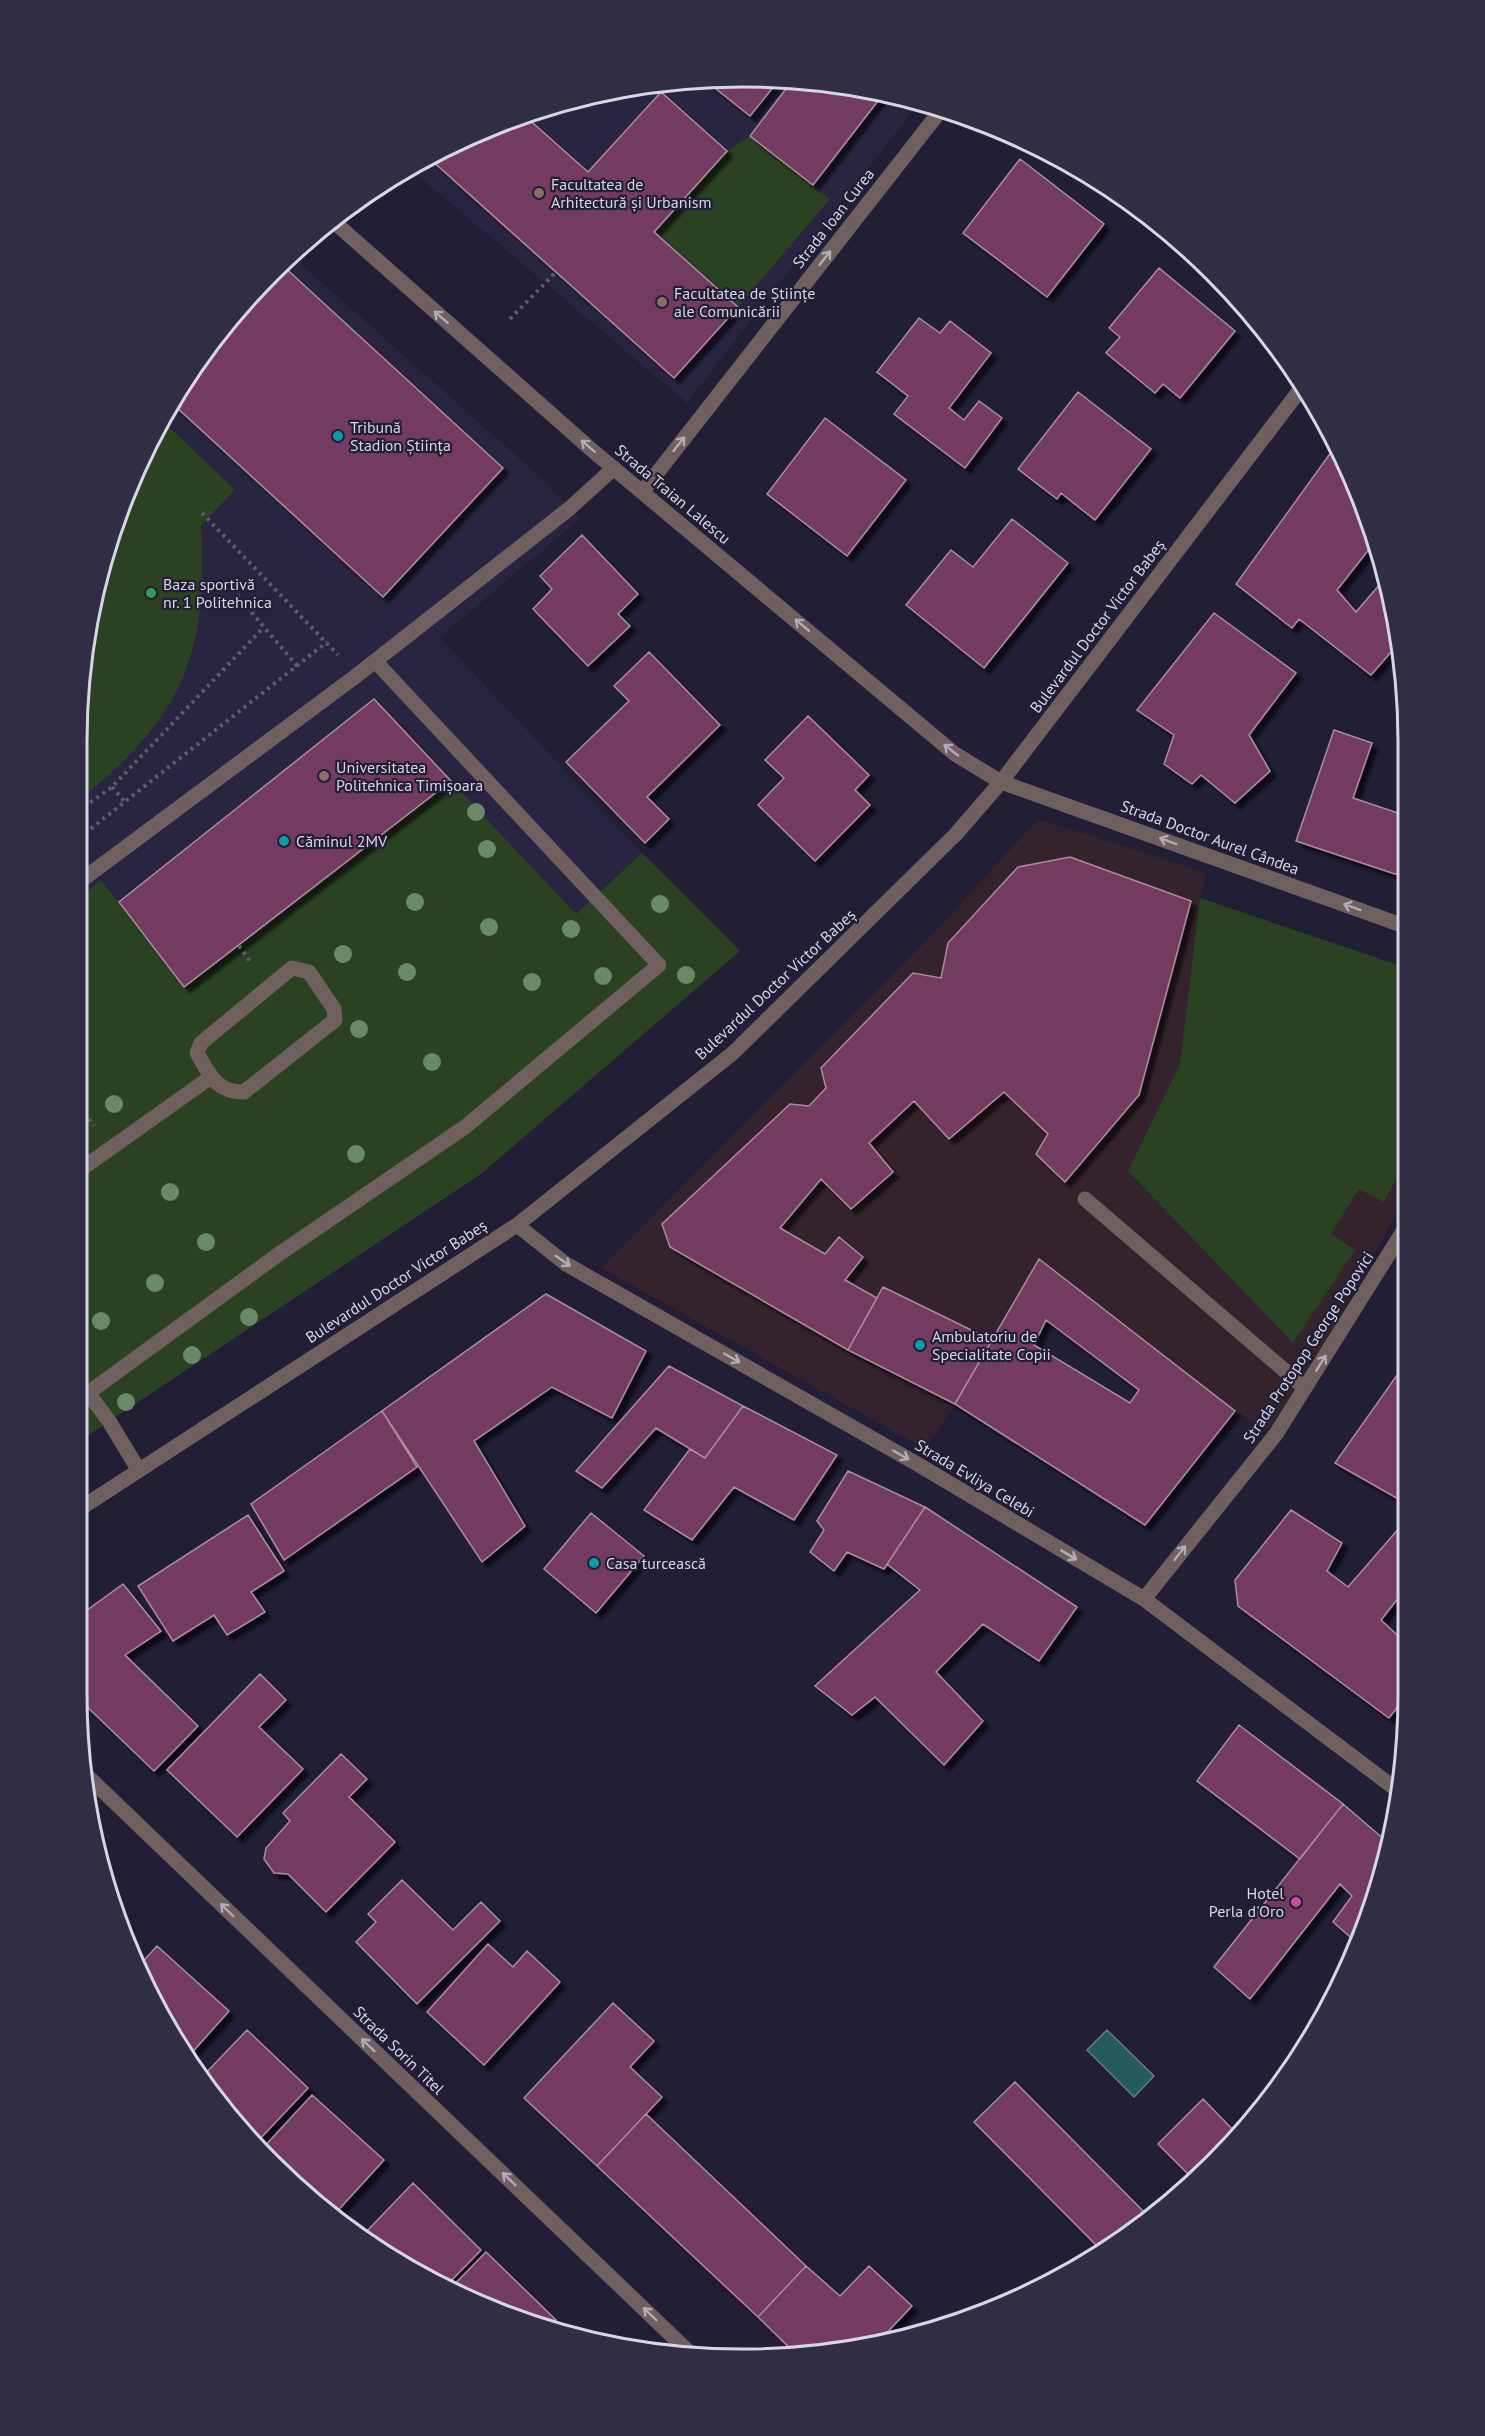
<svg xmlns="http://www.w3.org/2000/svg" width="1485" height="2436" font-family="'PT Sans',sans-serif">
	<defs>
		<filter id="shadow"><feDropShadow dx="5.5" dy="5.5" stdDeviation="1.5" flood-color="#0009"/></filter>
	</defs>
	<rect width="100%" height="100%" fill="#211e36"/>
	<!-- built -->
	<path fill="#282442" d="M743 77 873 89 919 103 687 403 410 169 488 127 613 89Z
		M291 255 546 482 580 519 440 637 642 853 740 951 481 1174 81 1440 78 699 112 528 189 372 272 271Z"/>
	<!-- medical -->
	<path fill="#34232c" d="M1038 819 1207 873 1200 899 1407 968V1194L1276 1434 1235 1411 1039 1259 955 1404 925 1449 601 1268 927 940Z"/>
	<!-- green -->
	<path fill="#2a4122" d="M750 136 830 199 738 307 654 232 727 151Z
		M164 422 235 490 201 525C209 656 181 719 78 801V699L112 528Z
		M451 781 576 914 642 853 740 951 481 1174 81 1440 79 898 101 880 185 987Z
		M1200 898 1407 968V1158L1384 1202 1359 1189 1331 1234 1355 1250 1293 1343 1128 1171 1180 1064Z"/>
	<!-- water -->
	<path fill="#255b5b" stroke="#5a8085" stroke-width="1.5" d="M1107 2030 1154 2076 1134 2097 1087 2050Z"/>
	<!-- building -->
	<path fill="#733a5f" stroke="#ab8c9e" stroke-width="1.5" fill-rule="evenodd" filter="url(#shadow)" d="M743 77 779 80 750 116 705 80Z
		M792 81 884 93 813 185 750 136Z
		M661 92 727 151 654 232 738 307 674 378 429 158 488 127 525 116 588 172Z
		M1020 159 1104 224 1047 297 963 233Z
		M281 264 503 468 383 597 173 404 189 372Z
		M1159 268 1235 331 1180 398 1163 384 1155 393 1106 353 1120 337 1109 328Z
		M919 318 940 333 950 321 991 353 949 408 964 420 979 401 1002 418 965 468 894 414 908 396 877 372Z
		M1078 392 1151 449 1095 520 1061 493 1057 499 1018 469Z
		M825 418 906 480 847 556 767 494Z
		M1332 451 1338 454 1374 543 1337 590 1356 612 1380 584 1389 592 1398 644 1371 675 1299 619 1292 628 1236 584Z
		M1012 519 1068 563 984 668 906 605 951 550 973 567Z
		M582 535 638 594 618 614 630 626 588 666 533 609 552 589 540 576Z
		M1214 613 1296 673 1249 735 1270 771 1235 803 1201 775 1192 784 1164 764 1174 735 1137 710Z
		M649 652 720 725 647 797 669 819 645 843 566 762 629 701 614 686Z
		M374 699 451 781 184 987 119 902Z
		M808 716 869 775 855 790 870 805 815 861 758 805 784 778 765 760Z
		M1334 730 1372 743 1353 798 1407 816V878L1296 841Z
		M1070 857 1191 901 1139 1095 1065 1182 1036 1154 1048 1134 1004 1092 949 1139 914 1101 869 1143 893 1172 851 1209 821 1179 780 1228 825 1254 839 1237 863 1257 845 1280 877 1298 848 1350 670 1247 662 1224 790 1104 809 1106 826 1088 821 1068 913 973 941 978 948 943 1018 867Z
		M1039 1259 1235 1411 1145 1525 955 1404ZM1046 1320 1139 1390 1130 1403 1034 1345Z
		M883 1287 992 1340 955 1404 848 1350Z
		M546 1294 646 1351 612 1418 552 1387 474 1441 525 1526 482 1562 382 1411Z
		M1407 1361V1504L1335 1463Z
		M669 1366 743 1406 705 1458 656 1428 602 1488 576 1471Z
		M743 1406 837 1455 794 1520 734 1487 692 1540 644 1510 690 1449 705 1458Z
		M382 1411 417 1467 284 1560 251 1504Z
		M848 1471 925 1507 884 1569 847 1552 834 1571 810 1552 824 1530 817 1521Z
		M925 1507 1077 1607 1039 1661 983 1624 936 1672 983 1721 944 1765 875 1697 852 1715 815 1686 920 1590 887 1564Z
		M1291 1510 1342 1543 1327 1571 1348 1587 1407 1519V1587L1381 1620 1407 1644V1695L1389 1718 1238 1606 1235 1580Z
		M591 1513 644 1556 596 1613 544 1569Z
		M248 1515 284 1571 251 1592 265 1612 227 1635 214 1615 173 1641 138 1586Z
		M123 1584 161 1631 125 1655 198 1726 154 1771 82 1702V1614Z
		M260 1674 286 1700 259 1727 303 1769 237 1837 167 1770Z
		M1407 1712V1732L1398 1724Z
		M1239 1725 1343 1804 1300 1859 1197 1781Z
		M341 1754 367 1779 349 1797 395 1842 326 1912 288 1874 274 1873 264 1859 266 1848 290 1821 283 1813Z
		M1343 1804 1386 1841 1373 1908 1356 1942 1333 1922 1352 1896 1340 1884 1250 1999 1214 1967Z
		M402 1880 453 1930 481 1902 500 1921 417 2004 356 1942 376 1922 368 1914Z
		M114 1912 129 1925 122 1933Z
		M488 1944 513 1967 527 1951 560 1982 484 2065 427 2012Z
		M157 1946 229 2011 188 2057 145 1988 137 1968Z
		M613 2003 654 2041 630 2067 662 2097 597 2166 524 2098Z
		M247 2030 308 2088 257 2142 214 2099 201 2078Z
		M1015 2082 1147 2215 1151 2219 1102 2251 974 2122Z
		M312 2095 384 2160 332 2217 263 2148Z
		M1203 2099 1238 2135 1214 2164 1195 2181 1158 2144Z
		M646 2114 806 2266 758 2317 597 2166Z
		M1189 2174 1195 2181 1151 2219 1147 2215Z
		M413 2183 481 2250 444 2288 387 2253 366 2232Z
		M486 2252 556 2320 547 2329 448 2291Z
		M806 2266 840 2296 869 2266 912 2306 877 2343 830 2354 798 2356 758 2317Z"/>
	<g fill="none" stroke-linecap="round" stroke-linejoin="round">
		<!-- path -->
		<path stroke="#5e5b71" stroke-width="4" stroke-dasharray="3 4.5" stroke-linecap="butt" d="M510 319 556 272
			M202 513 338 655
			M237 595 297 666
			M112 787 125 802
			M78 811 112 787 264 627
			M79 838 327 642
			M239 946 252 964
			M80 1107 94 1126"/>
		<!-- minor -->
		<path stroke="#6f5f5f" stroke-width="15" d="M333 221 593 451 955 754 1001 782 1407 927
			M643 491 941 110
			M79 882 356 676 570 508 614 468
			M292 968 309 972 334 1009 335 1020 244 1092C216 1092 210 1075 197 1053L201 1043Z
			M80 1170 211 1077
			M1085 1199 1305 1388
			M517 1225 566 1264 919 1465 1144 1599 1397 1790
			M138 1469 109 1421 88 1393 279 1254 465 1127 659 965 375 661
			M81 1508 517 1225 733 1053 956 834 1001 782 1303 386
			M1144 1599 1276 1434 1407 1225
			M82 1771 692 2355"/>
	</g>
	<!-- trees -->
	<g fill="#6a8968">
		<circle cx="476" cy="812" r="9"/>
		<circle cx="487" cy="849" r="9"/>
		<circle cx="415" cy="902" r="9"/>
		<circle cx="660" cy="904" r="9"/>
		<circle cx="489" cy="927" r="9"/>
		<circle cx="571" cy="929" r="9"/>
		<circle cx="343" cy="954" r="9"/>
		<circle cx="407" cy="972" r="9"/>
		<circle cx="686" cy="975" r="9"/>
		<circle cx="603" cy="976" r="9"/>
		<circle cx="532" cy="982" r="9"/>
		<circle cx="359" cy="1029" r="9"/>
		<circle cx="432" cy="1062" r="9"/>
		<circle cx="114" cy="1104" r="9"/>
		<circle cx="356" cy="1154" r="9"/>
		<circle cx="170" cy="1192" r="9"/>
		<circle cx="206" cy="1242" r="9"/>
		<circle cx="155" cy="1283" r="9"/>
		<circle cx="249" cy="1317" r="9"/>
		<circle cx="101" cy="1321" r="9"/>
		<circle cx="192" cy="1355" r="9"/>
		<circle cx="126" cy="1402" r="9"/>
	</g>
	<!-- one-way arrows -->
	<defs><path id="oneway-shaft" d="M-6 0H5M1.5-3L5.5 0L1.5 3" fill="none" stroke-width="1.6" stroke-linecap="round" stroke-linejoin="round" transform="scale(1.5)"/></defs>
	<g stroke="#b3acb7">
		<use href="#oneway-shaft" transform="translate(825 258) rotate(-52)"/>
		<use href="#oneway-shaft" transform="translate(441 317) rotate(-139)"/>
		<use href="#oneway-shaft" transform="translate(679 444) rotate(-52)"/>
		<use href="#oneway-shaft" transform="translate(588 446) rotate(-139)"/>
		<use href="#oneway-shaft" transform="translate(802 625) rotate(-140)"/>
		<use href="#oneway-shaft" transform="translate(951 750) rotate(-142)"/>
		<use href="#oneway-shaft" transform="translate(1168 841) rotate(-160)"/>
		<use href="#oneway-shaft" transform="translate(1352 907) rotate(-160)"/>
		<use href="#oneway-shaft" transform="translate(563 1261) rotate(35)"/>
		<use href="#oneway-shaft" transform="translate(732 1358) rotate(30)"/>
		<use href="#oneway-shaft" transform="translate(1321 1363) rotate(-58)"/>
		<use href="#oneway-shaft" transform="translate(901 1455) rotate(30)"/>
		<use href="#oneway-shaft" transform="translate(1180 1553) rotate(-52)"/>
		<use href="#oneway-shaft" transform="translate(1069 1555) rotate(31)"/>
		<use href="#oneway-shaft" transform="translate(227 1910) rotate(-136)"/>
		<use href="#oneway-shaft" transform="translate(368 2045) rotate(-136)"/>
		<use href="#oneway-shaft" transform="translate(509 2179) rotate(-136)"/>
		<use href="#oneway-shaft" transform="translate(650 2314) rotate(-136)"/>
	</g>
	<!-- markers -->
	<g fill="#8d6e63" stroke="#211e36" stroke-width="2">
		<circle cx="539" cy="193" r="6"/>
		<circle cx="662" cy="302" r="6"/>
		<circle cx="324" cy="776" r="6"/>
	</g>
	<g fill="#0f9aa8" stroke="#211e36" stroke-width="2">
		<circle cx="338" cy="436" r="6"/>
		<circle cx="284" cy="841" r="6"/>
		<circle cx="920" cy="1345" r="6"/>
		<circle cx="594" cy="1563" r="6"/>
	</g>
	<circle fill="#2e9e5b" stroke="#211e36" stroke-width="2" cx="151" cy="593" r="6"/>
	<circle fill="#d1479c" stroke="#211e36" stroke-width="2" cx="1296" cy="1902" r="6"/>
	<g text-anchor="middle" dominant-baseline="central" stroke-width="4.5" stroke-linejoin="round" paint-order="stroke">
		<!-- poi labels -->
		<g font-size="16" fill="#d7d6e7" stroke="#211e36" text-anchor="start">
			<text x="551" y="184">Facultatea de<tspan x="551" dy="18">Arhitectură și Urbanism</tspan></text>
			<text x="674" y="293">Facultatea de Științe<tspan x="674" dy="18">ale Comunicării</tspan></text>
			<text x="350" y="427">Tribună<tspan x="350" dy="18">Stadion Știința</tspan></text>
			<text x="163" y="584">Baza sportivă<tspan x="163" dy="18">nr. 1 Politehnica</tspan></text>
			<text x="336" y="767">Universitatea<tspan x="336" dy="18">Politehnica Timișoara</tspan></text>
			<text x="296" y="841">Căminul 2MV</text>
			<text x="932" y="1336">Ambulatoriu de<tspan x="932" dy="18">Specialitate Copii</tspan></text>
			<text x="606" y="1563">Casa turcească</text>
			<text x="1284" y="1893" text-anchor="end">Hotel<tspan x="1284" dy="18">Perla d'Oro</tspan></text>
		</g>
		<!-- street labels -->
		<g font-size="16" fill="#d7d6e7" stroke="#211e36">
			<text transform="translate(833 218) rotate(-52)">Strada Ioan Curea</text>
			<text transform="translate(673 494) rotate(40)">Strada Traian Lalescu</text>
			<text transform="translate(1097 626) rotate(-53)">Bulevardul Doctor Victor Babeș</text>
			<text transform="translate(1210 837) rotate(20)">Strada Doctor Aurel Cândea</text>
			<text transform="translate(775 984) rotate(-43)">Bulevardul Doctor Victor Babeș</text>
			<text transform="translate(396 1281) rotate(-33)">Bulevardul Doctor Victor Babeș</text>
			<text transform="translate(1308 1347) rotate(-57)">Strada Protopop George Popovici</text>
			<text transform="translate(975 1478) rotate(31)">Strada Evliya Celebi</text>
			<text transform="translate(399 2050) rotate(44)">Strada Sorin Titel</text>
		</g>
	</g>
	<!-- crop -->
	<path d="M0 0H1485V2436H0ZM742 87H743A655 655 0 0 1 1398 742V1694A655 655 0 0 1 743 2349H742A655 655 0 0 1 87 1694V742A655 655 0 0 1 742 87Z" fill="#302d44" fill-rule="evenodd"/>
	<path fill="none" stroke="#d7d6e7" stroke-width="3" d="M742 87H743A655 655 0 0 1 1398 742V1694A655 655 0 0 1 743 2349H742A655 655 0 0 1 87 1694V742A655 655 0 0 1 742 87Z"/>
</svg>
